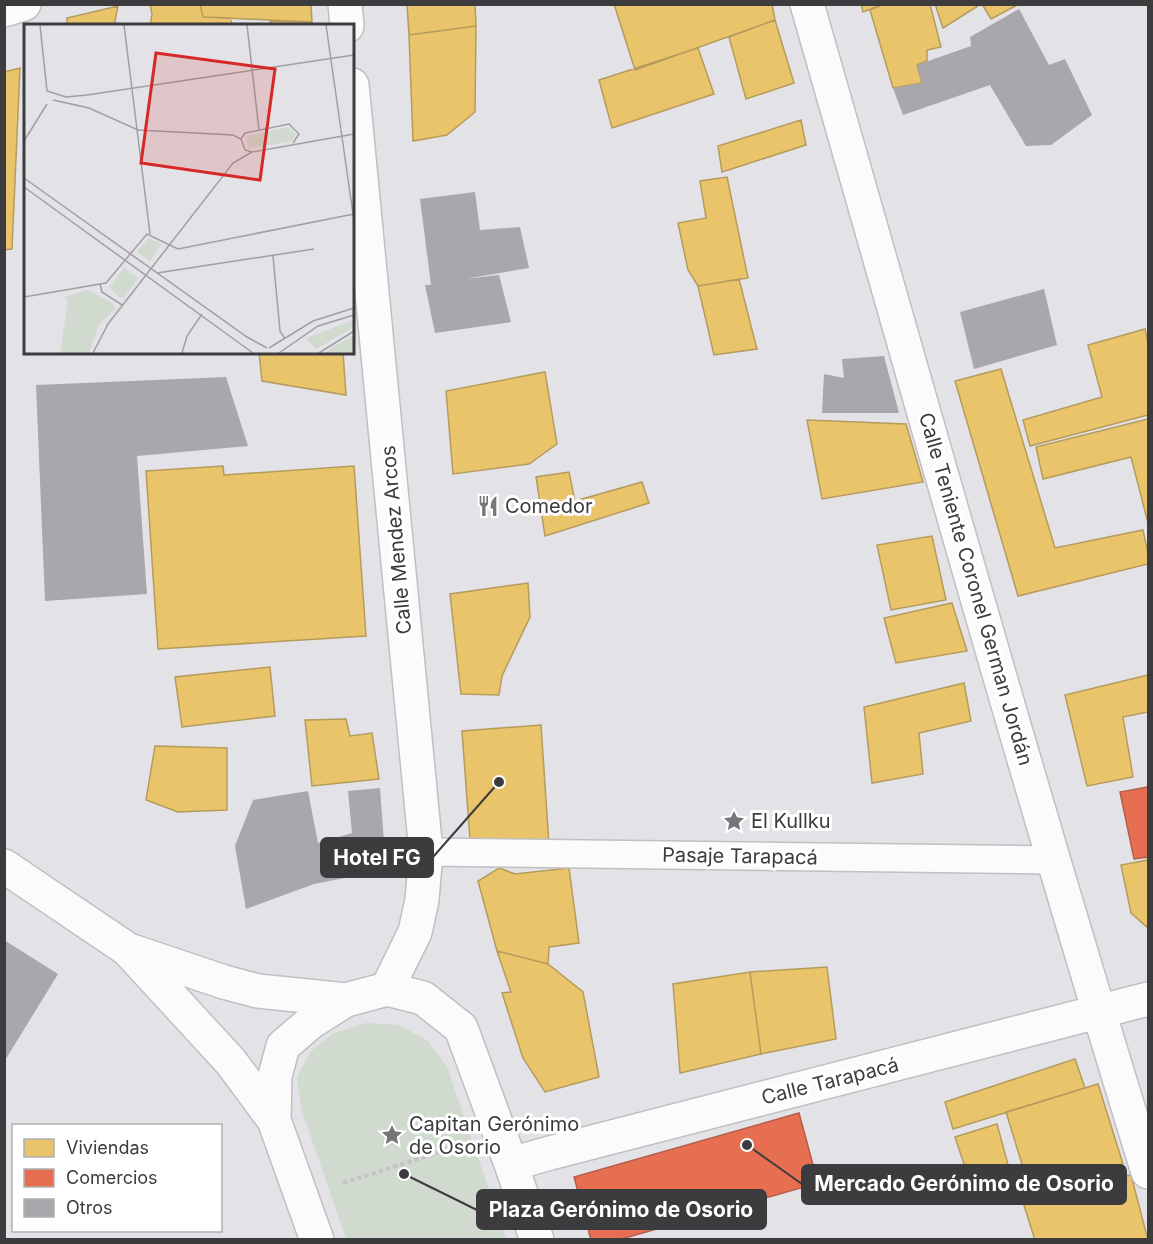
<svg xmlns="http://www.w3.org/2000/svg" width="1153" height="1244" font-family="Inter,sans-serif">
	<rect width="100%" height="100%" fill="#e3e2e6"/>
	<!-- green -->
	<path fill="#d0dacf" d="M366 1023 399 1025 428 1041 447 1067 506 1239H346L301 1108 297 1077 311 1051 334 1033Z"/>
	<!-- homes -->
	<path fill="#e9c46a" stroke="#b59b5d" stroke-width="1.5" d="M150 4H200L203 17 231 18 232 26H150L152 14Z
		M200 4H311L312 22 203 17Z
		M407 4H475L476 26 409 35Z
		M614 4H772L775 20 635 70Z
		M861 4H884L863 12Z
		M884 4H930L941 47 927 50V61L917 65 922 83 893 88 870 10Z
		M935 4H981L943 28Z
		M982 4H1019L991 19Z
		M118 6 114 26H67V18Z
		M775 20 794 83 746 99 729 37Z
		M270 21 312 22V26H271Z
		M476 26 475 112 447 135 413 141 409 35Z
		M698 48 714 94 612 128 599 80Z
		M20 68 12 249 4 250V72Z
		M801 120 806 145 722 172 718 146Z
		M727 177 748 278 698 286 688 270 678 223 706 218 700 181Z
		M739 279 757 349 714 355 698 286Z
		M1145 329 1148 342V415L1030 446 1023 420 1102 397 1088 345Z
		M259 352H343L346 395 262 381Z
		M1001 369 1055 548 1143 530 1148 554V564L1018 596 955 381Z
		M545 372 557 444 529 464 453 474 446 391Z
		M1148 419V523L1131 457 1043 479 1036 447Z
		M807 420 906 424 923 482 822 499Z
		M223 466 224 475 354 466 366 636 158 649 146 471Z
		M569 472 575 501 642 482 649 503 545 536 536 477Z
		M932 536 946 600 891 610 877 545Z
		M528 583 530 617 502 676 499 695 461 694 450 594Z
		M952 603 967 651 896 663 884 618Z
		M270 667 275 716 182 727 175 677Z
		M1148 675V712L1123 717 1133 777 1087 786 1065 695Z
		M964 683 971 721 919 733 923 774 872 783 864 707Z
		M346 719 350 736 372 733 379 779 312 786 305 720Z
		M541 725 549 845 470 840 462 731Z
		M155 746 227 748V810L178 812 146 800Z
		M1148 860V928L1131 913 1121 865Z
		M499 868 515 874 569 868 579 943 549 947 548 964 497 951 478 881Z
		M497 951 548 964 583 992 599 1077 545 1092 523 1058 502 993 511 992Z
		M827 967 836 1039 761 1054 750 972Z
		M750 972 761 1054 680 1073 673 984Z
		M1075 1059 1085 1088 953 1129 945 1102Z
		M1098 1084 1123 1164 1029 1187 1006 1112Z
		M997 1124 1010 1172 971 1185 955 1137Z
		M1131 1175 1148 1240H1035L1022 1199Z"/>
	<!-- shops -->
	<path fill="#e76f51" stroke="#b45f4b" stroke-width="1.5" d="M1148 787V857L1134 859 1120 792Z
		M799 1113 818 1183 618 1240H591L574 1177Z"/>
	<!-- building -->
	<path fill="#a9a6ac" d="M1019 9 1049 65 1065 59 1092 115 1051 145 1026 146 990 85 903 115 893 88 922 83 917 65 971 46 970 37Z
		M475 192 480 230 520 227 529 268 465 279 499 275 511 322 435 333 425 285H431L420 199Z
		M1044 289 1057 345 974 369 960 312Z
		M884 356 899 413H822L824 374 844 378 842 359Z
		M226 377 248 446 137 456 147 594 45 601 36 385Z
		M380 788 386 870 314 884 246 909 235 846 253 800 308 791 318 843 352 833 348 791Z
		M4 940 58 974 4 1062Z"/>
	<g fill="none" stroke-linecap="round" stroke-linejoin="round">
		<defs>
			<path id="lane" d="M426 852 1053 860"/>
			<path id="street" d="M345 4 347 26
				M807 4C919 394 1028 785 1148 1172
				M4 10 24 4
				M352 85 426 852 422 900 415 932 387 989
				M4 866 127 949 231 1062 274 1120 317 1240
				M129 950 224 982 258 991 346 1000
				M274 1120 275 1076 283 1046 311 1022 346 1000 387 989 423 998 461 1028 511 1164 537 1240
				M511 1164 550 1153 1148 999"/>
		</defs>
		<!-- lane casing -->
		<use href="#lane" stroke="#c0bfc2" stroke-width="30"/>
		<!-- street casing -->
		<use href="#street" stroke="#c0bfc2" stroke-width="36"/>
		<!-- path -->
		<path stroke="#c4c4c4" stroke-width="4" stroke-dasharray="4.5 3" stroke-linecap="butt" d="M343 1183 462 1145"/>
		<!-- lane -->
		<use href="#lane" stroke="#fbfbfb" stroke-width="27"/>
		<!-- street -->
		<use href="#street" stroke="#fbfbfb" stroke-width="33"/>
	</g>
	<!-- icons -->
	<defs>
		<symbol id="restaurant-bare" viewBox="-9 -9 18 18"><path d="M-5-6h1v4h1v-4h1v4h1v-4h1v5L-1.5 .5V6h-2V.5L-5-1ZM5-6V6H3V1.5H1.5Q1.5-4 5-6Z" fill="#767579" stroke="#fff" stroke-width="2.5" paint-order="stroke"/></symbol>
		<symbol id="sight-bare" viewBox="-9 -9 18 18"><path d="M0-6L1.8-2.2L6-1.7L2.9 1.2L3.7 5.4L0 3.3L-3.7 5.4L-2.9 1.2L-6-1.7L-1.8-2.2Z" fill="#767579" stroke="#fff" stroke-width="2.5" paint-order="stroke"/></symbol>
	</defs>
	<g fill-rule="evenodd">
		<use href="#restaurant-bare" x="473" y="491" width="30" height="30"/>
		<use href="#sight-bare" x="719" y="806" width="30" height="30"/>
		<use href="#sight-bare" x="377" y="1120" width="30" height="30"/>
	</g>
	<g text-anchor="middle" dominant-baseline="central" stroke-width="6" stroke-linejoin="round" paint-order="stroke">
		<!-- poi labels -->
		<g font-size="20" fill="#3c3b3e" stroke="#fff" text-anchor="start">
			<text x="505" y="506">Comedor</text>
			<text x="751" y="821">El Kullku</text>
			<text x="409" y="1124">Capitan Gerónimo<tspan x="409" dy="23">de Osorio</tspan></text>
		</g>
		<!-- street labels -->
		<g font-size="20" fill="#3c3b3e" stroke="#fff">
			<text transform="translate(396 540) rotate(-95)">Calle Mendez Arcos</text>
			<text transform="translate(976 589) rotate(74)">Calle Teniente Coronel German Jordán</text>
			<text transform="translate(740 856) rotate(1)">Pasaje Tarapacá</text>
			<text transform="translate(830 1081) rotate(-14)">Calle Tarapacá</text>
		</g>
	</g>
	<!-- overview -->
	<g transform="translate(24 24)">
		<rect width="330" height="330" fill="#e3e2e6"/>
		<path d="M263 103 272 110 268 117 224 125 222 112ZM124 214 138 220 126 237 113 228ZM100 244 114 254 101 273 96 274 85 263ZM63 266 88 279 91 285 75 300 65 329H36L44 279 41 273ZM330 296V303L292 325 282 314ZM330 312V329H301L314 320Z" fill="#d0dacf"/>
		<path fill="none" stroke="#a09fa3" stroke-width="1.5" d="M16 1 23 67M100 1 126 210M223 1 235 106M302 1 330 197M23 67 42 73 63 71 330 31M29 76 65 84 114 106 209 111 217 115 221 126 228 128M217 115 221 109 265 100 275 110 269 119M0 117 23 80M0 154 223 313 243 324M0 163 229 329M249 232 256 307 261 315M133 249 290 225M76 260 78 268 98 281M0 273 82 259 123 210 154 225 330 190M245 324 289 297 330 284M69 329 84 300 209 139 228 128 330 110M158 329 163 312 178 290M255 329 294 302 330 291M295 329 330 307"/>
		<path fill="#d62828" fill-opacity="0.15" stroke="#d62828" stroke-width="3" d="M132 29 251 45 236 156 117 139Z"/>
		<rect width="330" height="330" fill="none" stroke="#3c3b3e" stroke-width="3"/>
	</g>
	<!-- callouts -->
	<path fill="none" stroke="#3c3b3e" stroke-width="2" d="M499 782L433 857M747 1145L802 1184M404 1174L477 1210"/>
	<g fill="#3c3b3e" stroke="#fff" stroke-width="2">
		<circle cx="499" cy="782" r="6"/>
		<circle cx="747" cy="1145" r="6"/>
		<circle cx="404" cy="1174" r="6"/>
	</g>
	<g fill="#3c3b3e" stroke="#3c3b3e" stroke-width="2">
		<rect x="321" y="838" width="112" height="39" rx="6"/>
		<rect x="802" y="1165" width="324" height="39" rx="6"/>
		<rect x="477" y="1190" width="289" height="39" rx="6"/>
	</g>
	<g font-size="21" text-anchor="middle" font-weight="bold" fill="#fff">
		<text x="377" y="865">Hotel FG</text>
		<text x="964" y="1191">Mercado Gerónimo de Osorio</text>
		<text x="621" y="1217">Plaza Gerónimo de Osorio</text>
	</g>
	<!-- border -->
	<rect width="1153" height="1244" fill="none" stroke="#3c3b3e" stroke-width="12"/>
	<!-- legend -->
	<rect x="12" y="1124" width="210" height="108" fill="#ffffff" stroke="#b1b1b2" stroke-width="1.5"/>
	<rect x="24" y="1139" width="30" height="18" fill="#e9c46a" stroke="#b1b1b2" stroke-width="1.5"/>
	<text x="66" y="1154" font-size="18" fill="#3c3b3e">Viviendas</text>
	<rect x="24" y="1169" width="30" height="18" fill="#e76f51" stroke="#b1b1b2" stroke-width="1.5"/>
	<text x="66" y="1184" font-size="18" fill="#3c3b3e">Comercios</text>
	<rect x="24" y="1199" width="30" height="18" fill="#a9a6ac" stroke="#b1b1b2" stroke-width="1.5"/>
	<text x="66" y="1214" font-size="18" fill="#3c3b3e">Otros</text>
</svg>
